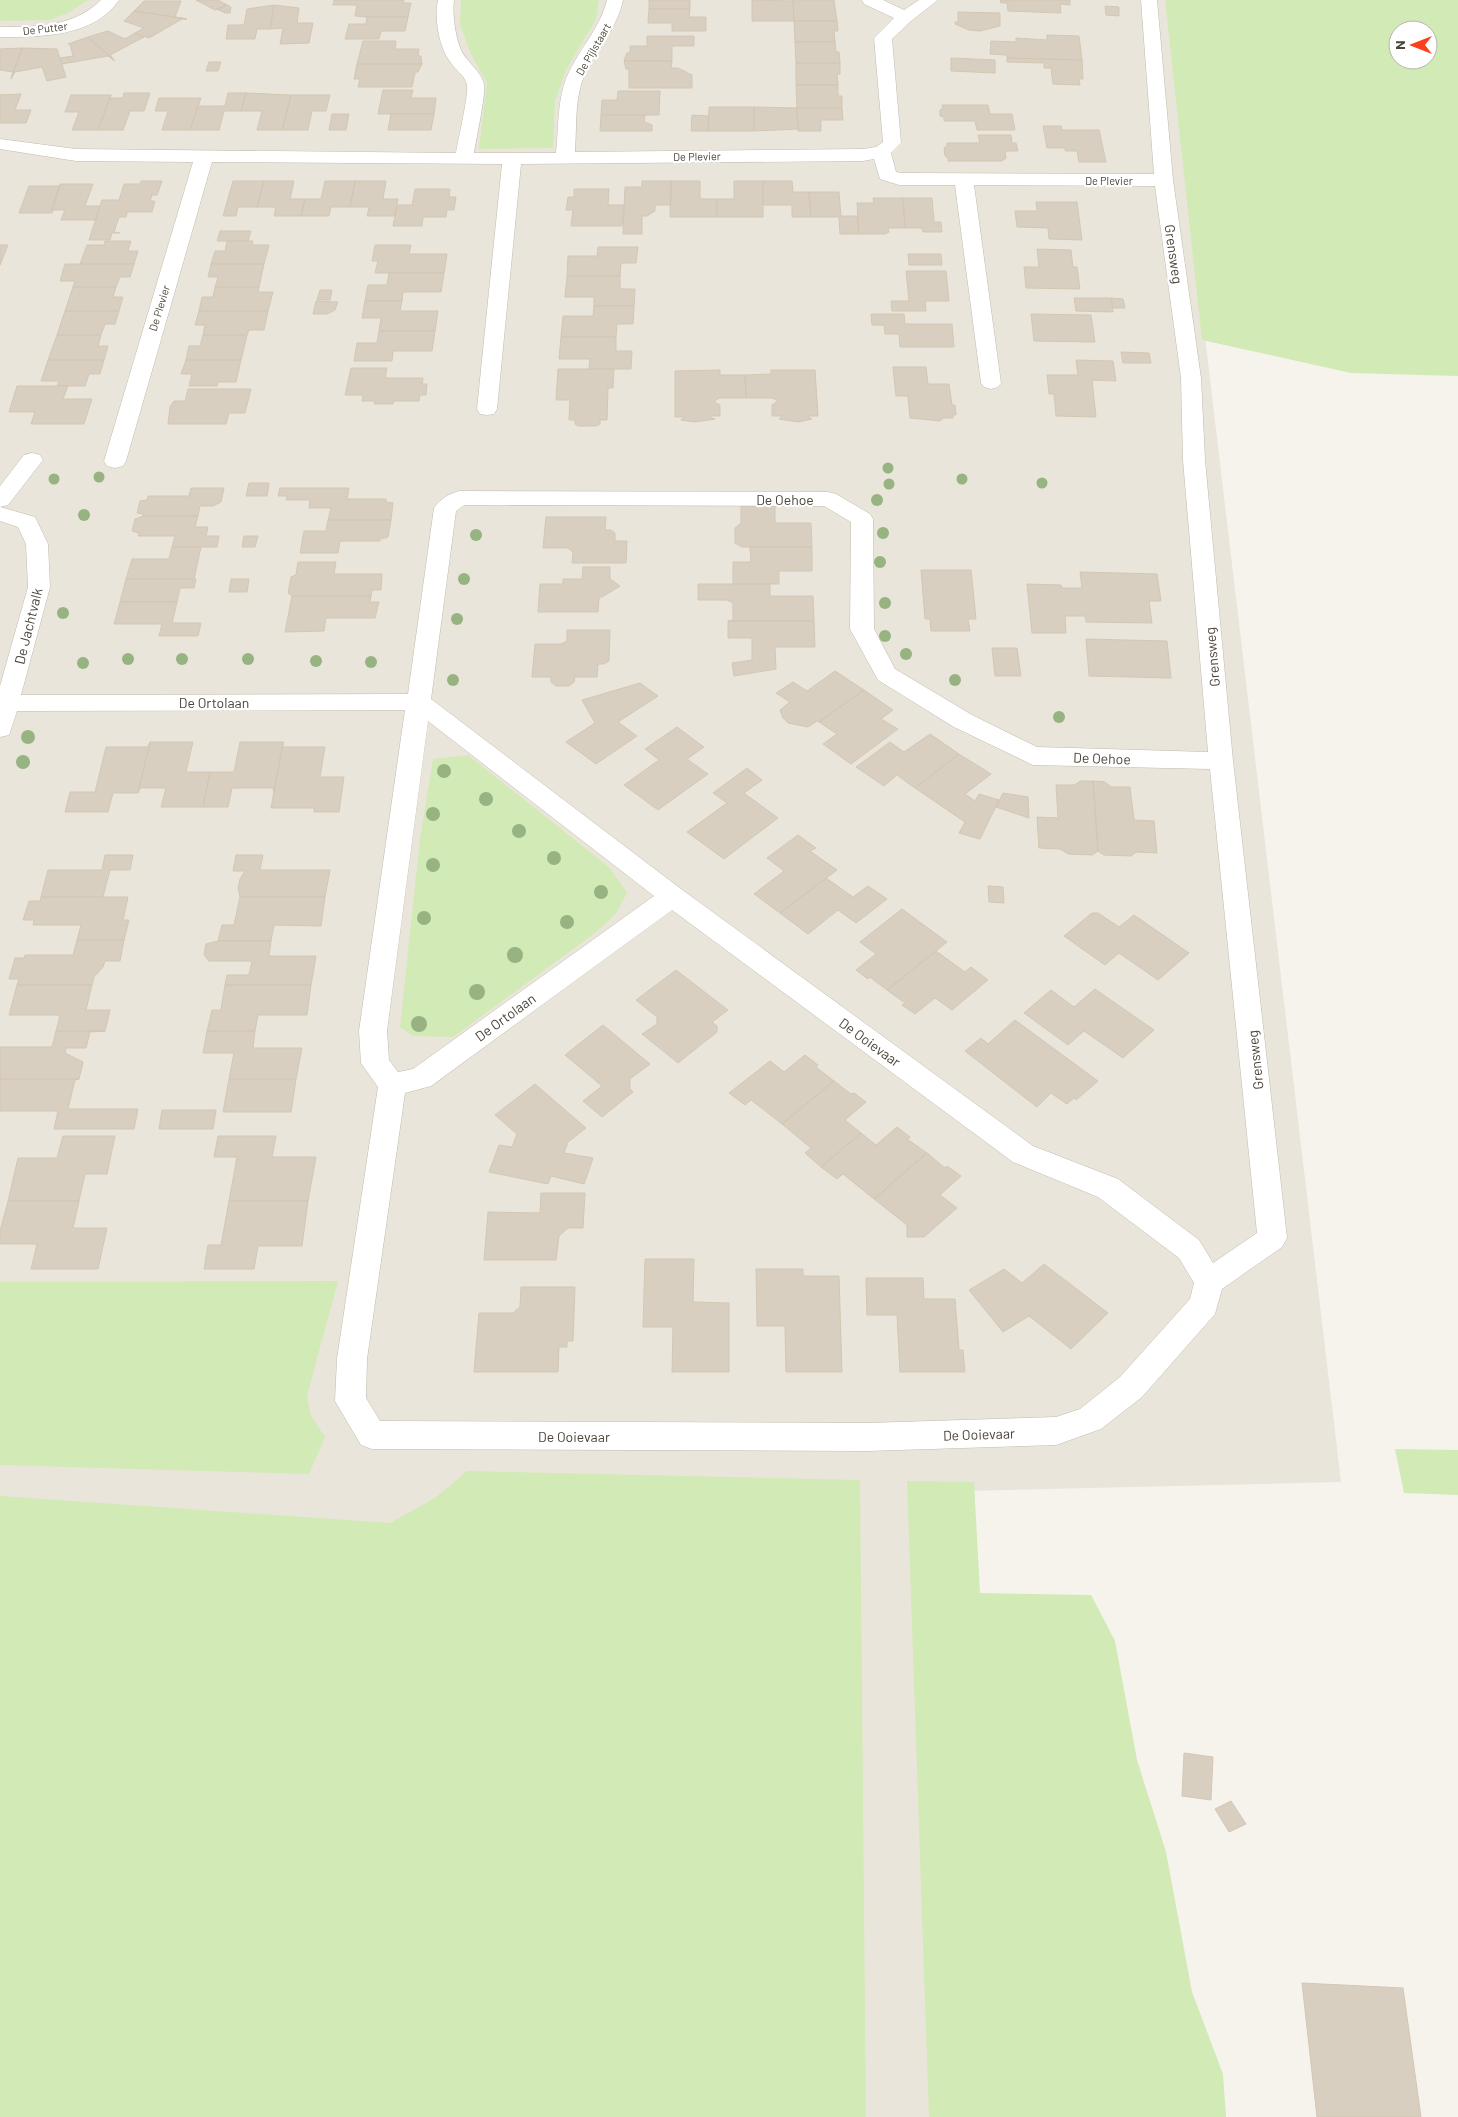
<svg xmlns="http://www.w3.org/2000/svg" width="1458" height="2117" font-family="Barlow,sans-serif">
	<rect width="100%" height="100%" fill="#f6f3ec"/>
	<!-- residential -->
	<path fill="#eae5da" d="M0 0H1165L1341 1482 926 1492 945 2117H0Z"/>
	<!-- green -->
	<path fill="#d2eab5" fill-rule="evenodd" d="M0 0H88L68 13 49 20 0 21Z
		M461 0H599L596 19 566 70 555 101 553 148 479 149 487 83 471 54 460 24Z
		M1165 0H1458V376L1351 373 1202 340ZM1398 30H1428V60H1398Z
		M468 755 610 868 627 893 615 915 591 936 453 1037 413 1036 400 1027 420 839 433 759Z
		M338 1281 307 1396 311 1416 325 1437 309 1474 0 1465V1282Z
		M1395 1449 1458 1450V1495L1404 1493Z
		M467 1471 860 1480 866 2117H0V1496L390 1523 435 1498Z
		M907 1481 974 1482 980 1593 1091 1595 1115 1641 1137 1760 1166 1852 1192 1992 1223 2074 1226 2117H929Z"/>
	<!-- building -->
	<path fill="#d8cfc1" stroke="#d3c7b4" d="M196 0H218L227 5 215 10Z
		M334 0H404L403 3H411L408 17H367L355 16 357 5H333Z
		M649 0H690V9H649Z
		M752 0 793 1 794 21H752Z
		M834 0 837 21H794L793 0Z
		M1000 0H1070V5L1060 4 1061 13 1008 11 1007 3H1001Z
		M144 1H181L175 17 187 19 134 11Z
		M227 5 231 7 230 13H225L217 9Z
		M274 5 299 8 297 23H313L309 43 280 44 283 28 270 29Z
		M274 5 270 29H257L255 39H226L228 25H244L247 9Z
		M1105 6 1119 7V16L1106 15Z
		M649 9H690L689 17H706V31H672V23H648Z
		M134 11 175 17 186 19H182L149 38 135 33 144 28 124 21Z
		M958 12 1000 13V26L980 31 969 30 955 24V22H958Z
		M367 17H408L405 31H381L379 39H345L349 24H366Z
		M794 21H837L838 31H834L835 42H795Z
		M108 31 125 39 135 33 144 37 110 55 115 61 88 37Z
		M1047 35 1079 36 1082 60 1007 58V55L990 54 991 41 1016 42V38L1047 40Z
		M647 36H694V46H672V61H624L627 53H630V46H647Z
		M88 37 115 61 108 56 62 64 60 58 73 56 70 44H68Z
		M363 41H396L395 49H419L418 56H421L422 64H357Z
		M795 42H835L836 52H839L840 63H796Z
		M22 48 57 49 66 77 47 81 42 67 15 72 11 79Z
		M22 48 11 79 13 72 0 70V49Z
		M951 58 995 60V73L951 71Z
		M1007 58 1082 60 1083 79H1079L1080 85 1053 84 1051 68H1044V63L1007 62Z
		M624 61H672L671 68H678L692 75V88H629V69H626Z
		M209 62H221L218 71H206Z
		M796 63H840V74H837L838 85H796Z
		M357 64H422L418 72H415L412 87H358L360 79H354Z
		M796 85H838V96H842V108H797Z
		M383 90H413L411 98H436L434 114H378Z
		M618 91H660L659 115H601L602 100H617Z
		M124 93H150L144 111H130L123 130H98L111 95 110 98H123Z
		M228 93H246L241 111H224L219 130H190L198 106H225Z
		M246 93 291 95 282 130H257L262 111H241Z
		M21 94 15 110H31L26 123H0V95Z
		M71 95H111L98 130H72L79 112H65Z
		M291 95H330L326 111H312L308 130H282Z
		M159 98H201L190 130H162L168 111H155Z
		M942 105H988L990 114H1012L1015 130H977L975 121H944V117L940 116V110L943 108Z
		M709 107H754V131H708Z
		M754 107 797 108 798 129 754 131Z
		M797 108H842L843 120H821V131H798Z
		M332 114H349L346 130H329Z
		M391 114H434L431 130H388Z
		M601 115H645L644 122 652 125V131H600Z
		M692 115 709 116 708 131H691Z
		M1043 126H1061L1062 130H1099L1106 162H1079L1077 151H1065V148H1047Z
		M978 135H1011L1012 143H1016L1018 151H1005L1006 158 1002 161H948V158L945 156 944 148 947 146V143H980Z
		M141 181H162L157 195H152L150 201H155L152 212H127L126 217H119L114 232 120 233H112L110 240H89L102 200H119L124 184H140Z
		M233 181H264L257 207H238L236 216H223Z
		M264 181H294L290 199H305L301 216H274L276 207H257Z
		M325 181H355L350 207H331L329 216H301L305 199H321Z
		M355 181H386L383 199H398L395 216H367L369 207H350Z
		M642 181H671V205H655V211L647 216H642V234H623L625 187H642Z
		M671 181H700V199H717V217H670Z
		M734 181H763V217H717V199H734Z
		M763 181H792L793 192H809L811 217H792V205H763Z
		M60 184H93L85 206H100L96 220H61L65 210H51Z
		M29 186H60L52 213H19Z
		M415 189H450L449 197H456L454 210H447L446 217H423L422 226H393L397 205H412Z
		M574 189H609L608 205H624L622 226H571L573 210H566L568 197H574Z
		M809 192H839L841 216H857L859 234H840L839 217H811Z
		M873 198H903L905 228H888L889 232 885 234H859L857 203H874Z
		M903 198H932L934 222H941L942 232H923L922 228H905Z
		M1036 202H1077L1082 240 1049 239 1048 228 1017 227 1015 211H1037Z
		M220 231H251L248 241H217Z
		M105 241H131L128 251H138L134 264H80L87 245H104Z
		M227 241H253L252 245H269L264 264H211L215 251H225Z
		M0 245H8L0 265Z
		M375 245H411L409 254H447L444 273H375L378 261H372Z
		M598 247H638L636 263H621L620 276H567L568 256H597Z
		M1037 249 1071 250 1073 267H1077L1080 289 1026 288 1024 267H1039Z
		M908 254H941L942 265H909Z
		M65 264H134L130 277H120L116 287H73L75 281H60Z
		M211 264H264L259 287H215L218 277H208Z
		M906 271H946L949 301H925L926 311H892L891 301H909Z
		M389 273H444L441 292H403L402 301H365L368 285H387Z
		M567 276H620V289H635L634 306H594V297H565Z
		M73 287H116L113 297H123L119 311H65Z
		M215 287H259L258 292H273L268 311H199L202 297H213Z
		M320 290H332L330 300H317Z
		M1074 298H1111L1113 312 1076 311Z
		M1111 298 1123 299 1125 308H1113Z
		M316 301 338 302 335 310 327 314H313Z
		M365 301H402L400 311H438L435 331H379L381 318H362Z
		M594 306H634L633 324H617L616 337H561L563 316H593Z
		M65 311H119L115 324H105L101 335H57Z
		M199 311H268L264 330H249L247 335H203L205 325H195Z
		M871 314H904L905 324H952L954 347H900L899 334H885L884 325H872Z
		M1031 314 1091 315 1095 342 1034 341Z
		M379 331H435L432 351H393L392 361H354L357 343H377Z
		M57 335H101L98 346H108L104 360H48Z
		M203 335H247L241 360H186L189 346H200Z
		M561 337H616V351H632L631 369H589L590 359H559Z
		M1121 352 1149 353 1151 363H1123Z
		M48 360H104L100 374H89L85 386H57L59 381H41Z
		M186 360H241L236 382H218L217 386H189L192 374H181Z
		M1076 360 1113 361 1116 381 1092 380 1096 417 1056 416 1054 394H1049L1047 375H1078Z
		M893 367H926L928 384H949L952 405H955L956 415H953V418H943L940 421 910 418 908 396H896Z
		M351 368H387L385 378H423L422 384H427L426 395H420L419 401H394L393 404H374L375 401H362L363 395H345Z
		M558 369H614L613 388H608L607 420H600V424L596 426H578L575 424V420H569L570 400H556Z
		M720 370V375H745L746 398H719L714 402 720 405V416H711V418L715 419 695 422 681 420 684 417H675V371Z
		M771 370H815L818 416H808L809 418 812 419 798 422 779 419 782 416H772V405L778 401 773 398H746L745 375 771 374Z
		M17 386H68L63 399H92L84 424H31L35 412H9Z
		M188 389H251L245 413H229L226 424H168L170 407 174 401H185Z
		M249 483H269L267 496H246Z
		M191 488H224L221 502 213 506H200L198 516H143V514L137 513 140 501 147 500 148 496H189Z
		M280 488H349L347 499H386V502L393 503 391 520H328L331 508H309L310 500H286L287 496H278Z
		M741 505H775V523H811L812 547H742L735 543V528L741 523Z
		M143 516H198L195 527H208L206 536H219L217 547H172L175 536H138L139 533 132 531 135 519Z
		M546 517H606L605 530H611L615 533V541H627L626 563H572L573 552 568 548H543Z
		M328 520H391L388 537 380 539V541H340L338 553H300L304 531H326Z
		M244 536H258L255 547H242Z
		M172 547H201L194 579H126L132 559H169Z
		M750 547H812V571H779V584H733V562H751Z
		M298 562H336L334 574H382L381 590H372L371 596H292L288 593 291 577 296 575Z
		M583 567H610V579L620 586 602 597H599L598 612H538L540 584H563V579H582Z
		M921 570H971L976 619H968L970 631H931L930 619H925Z
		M1080 572 1157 574 1161 601H1149L1152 623 1086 622 1085 616H1065L1066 633H1032L1027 584 1061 585 1062 588H1082Z
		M126 579H196L194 588H180L177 602H120Z
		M231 579H249L247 592H229Z
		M698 584H770V596H813L814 621H728L733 620V603L727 600H698Z
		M292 596H371L370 602H379L375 618H326L324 631 285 632Z
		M120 602H177L172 623H201L198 636H159L162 624H114Z
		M728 621H814L815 647H775L776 669 734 676 732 663 752 660V638H728Z
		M567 630H610L609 661 604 664H598L597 677H575L574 682 569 686H556L551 682V677H532L535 644H561L567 641Z
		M1086 639 1167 641 1171 678 1089 676Z
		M992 648H1017L1021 676H995Z
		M835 671 864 690 819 722 817 721 808 727 788 723 783 718 780 710 790 702 776 693 793 682 807 691Z
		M640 683 658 696 618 722 637 736 596 764 566 742 595 723 582 700Z
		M864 690 893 710 881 719 898 729 851 764 823 744 837 734 819 722Z
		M677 727 704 747 687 759 708 774 658 810 624 785 659 760 645 749Z
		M930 734 959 754 915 788 897 775 884 786 856 767 890 742 904 752Z
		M150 742 138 793H113L108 812H65L70 792H95L106 747H148Z
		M150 742H193L186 772H210L203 807H161L166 788H140L138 793Z
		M240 742H283L274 793 273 788H232L228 807H203L210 772H234Z
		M283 742V747H325L320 777H344L339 812H314V808H271Z
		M959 754 991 774 965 794 975 801 979 794 999 800 980 839 959 833 965 822 915 788Z
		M747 768 762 780 744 793 778 818 724 859 687 832 727 803 713 793Z
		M1081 781H1093L1098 851 1092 855 1068 854 1060 849 1039 848 1037 817 1058 818 1056 785H1074Z
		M1093 781 1105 782 1111 787H1130L1134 820 1154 821 1157 853 1136 852 1131 856 1104 855 1098 851Z
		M1003 793 1028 797 1029 818 996 807Z
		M798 835 816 848 810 851 837 870 780 913 754 894 784 871 767 858Z
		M105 855H133L130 870H110L103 897H41L48 870H102Z
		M236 855H263L260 870H330L325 897H240L238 888 240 879 245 871H233Z
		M826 878 853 897 868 886 887 899 856 923 838 910 808 934 780 913Z
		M988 886 1003 887 1004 903 989 902Z
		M41 897H128L123 920H129L124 940H77L81 925H33L34 920H23L29 901H40Z
		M240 897H325L321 926 274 925 271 941H218L222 925H234Z
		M902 909 947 942 887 990 870 977 868 979 856 970 876 954 860 942Z
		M1092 913H1098L1119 927 1134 915 1189 953 1158 980 1119 953 1105 965 1064 936Z
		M77 940H124L120 961H105L103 967 94 977 92 985H17L19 979H9L15 958H24L25 955H73Z
		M218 941H271L269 956H316L311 985H225L227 975H249L252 961H209L204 955 206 944Z
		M936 951 965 972 971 967 988 980 952 1010 935 998 915 1014 902 1005 905 1003 887 990Z
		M676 970 728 1010 712 1022 717 1026V1032L678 1063 642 1034 657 1024V1017L636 1000Z
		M17 985H92L86 1010H110L105 1031H56L60 1015H9Z
		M225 985H311L307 1015H258L255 1031H207L212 1010H221Z
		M1095 989 1154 1030 1123 1058 1084 1031 1068 1045 1024 1013 1051 990 1074 1007Z
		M1015 1020 1098 1081 1076 1100 1074 1098 1067 1104 1051 1093 1037 1107 965 1051 981 1038 988 1044Z
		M603 1025 650 1064 630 1079V1089L633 1092 602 1117 583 1101 602 1086 565 1055Z
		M56 1031H105L90 1032 86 1048H66L65 1053 83 1062 79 1079H0V1047H52Z
		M207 1031H255L253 1048H302L296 1079H229L234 1053H203Z
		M805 1055 818 1065 816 1067 834 1081 782 1124 751 1100 745 1105 729 1093 770 1061 784 1072Z
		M0 1079H79L75 1080 68 1109H138L134 1129H54L58 1111H0Z
		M229 1079H296L291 1112H223Z
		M834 1081 851 1094 854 1093 866 1102 845 1120 861 1133 821 1167 805 1153 811 1148 782 1124Z
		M535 1084 586 1128 568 1142 564 1153 593 1158 584 1184 551 1176 548 1184 489 1172 499 1145 512 1147 517 1134 495 1115Z
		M162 1110H216L213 1129H159Z
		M897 1127 910 1137 907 1139 927 1153 874 1199 843 1174 837 1179 821 1167 861 1133 876 1145Z
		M63 1136H115L107 1174H85L79 1201H8L18 1158H57Z
		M218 1136H276L272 1157H316L308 1201H229L237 1157H214Z
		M927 1153 945 1168 947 1166 961 1176 940 1195 957 1208 924 1237H907V1225L874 1199Z
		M541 1193H585L583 1228H568L559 1236 556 1260H484L488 1212 540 1213Z
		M8 1201H79L73 1228H107L98 1269H31L37 1244H0V1231Z
		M229 1201H308L302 1246H258L254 1269H204L208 1245H221Z
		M645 1259H694L693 1302 729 1303V1372H672L673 1327H643Z
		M1044 1264 1108 1313 1071 1349 1029 1316 1003 1332 969 1290 1004 1269 1022 1283Z
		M756 1269H803V1276H839L842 1372H786L785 1326H757Z
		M866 1278H923L924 1299H955L959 1350H963L965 1372H900L897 1315H867Z
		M521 1287H575L573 1341H567V1347H559L558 1372H474L479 1313H513L520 1307Z
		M1184 1753 1213 1757 1211 1800 1182 1796Z
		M1231 1801 1246 1824 1229 1832 1215 1809Z
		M1302 1983 1403 1988 1421 2117H1317Z"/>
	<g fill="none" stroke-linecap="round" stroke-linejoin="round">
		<defs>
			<path id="minor" d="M101 0H119C94 37 41 37 0 37V27C37 27 74 27 101 0Z
				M438 0H454C452 15 456 48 467 59 474 68 481 73 484 84 486 93 476 141 474 153H556C559 126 557 96 569 72 581 47 600 28 607 0H623C617 28 599 47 586 72 574 96 577 126 575 152L863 149 876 147 883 142 874 38 894 18 864 4 862 0H883L904 10 919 0H938L911 21 892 39 901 143 891 153 896 172 901 173 1154 174 1141 0H1157L1173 180 1201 378 1205 460 1233 761 1287 1238 1282 1247 1222 1289 1215 1314 1142 1397 1101 1429 1056 1445 867 1451 372 1449 361 1445 335 1401 337 1359 378 1087 361 1063 359 1031 405 710 17 711 9 735 0 737V686L28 587 26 544 18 527 0 521V507L35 517 48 544 50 587 21 695 408 694 434 508C440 499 449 494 459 491L828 492 836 494 870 514 873 519 874 629 895 669 972 715 1037 747 1208 752 1183 460 1181 378 1155 186 974 185 1001 383 998 387 991 389 984 387 981 383 955 185H899L880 179 874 159 863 161 521 164 497 409 494 414 487 415 480 414 477 409 502 164 212 162 126 461 123 466 115 468 107 466 104 461 193 162 76 161 0 149V139L76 149 456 153C458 141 469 93 467 85 464 74 456 71 451 63 439 48 434 19 438 0ZM464 505 824 506 851 522 850 629 878 680 954 727 1033 765 1210 769 1257 1233 1213 1263 1199 1240 1118 1179 1033 1146 681 889 431 699 456 511ZM428 721 654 896 413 1069 398 1072 389 1060 387 1031ZM672 910 1013 1162 1098 1197 1179 1258 1194 1283 1190 1299 1120 1377 1080 1409 1056 1417 867 1423 380 1421 366 1398 367 1359 405 1093 431 1086Z
				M32 453 40 455 43 460 8 505 0 507V486L24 455Z"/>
		</defs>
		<!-- minor casing -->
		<use href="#minor" stroke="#c2bbae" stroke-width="1"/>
		<!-- minor -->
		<use href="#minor" fill="#fff" fill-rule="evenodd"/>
	</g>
	<!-- trees -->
	<g fill="#97b381">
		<circle cx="888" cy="468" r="5.5"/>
		<circle cx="99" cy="477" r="5.5"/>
		<circle cx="54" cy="479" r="5.5"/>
		<circle cx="962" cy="479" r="5.5"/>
		<circle cx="1042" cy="483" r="5.5"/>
		<circle cx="889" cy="484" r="5.5"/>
		<circle cx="877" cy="500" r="6"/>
		<circle cx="84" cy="515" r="6"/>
		<circle cx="883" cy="533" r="6"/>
		<circle cx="476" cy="535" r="6"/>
		<circle cx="880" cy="562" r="6"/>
		<circle cx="464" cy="579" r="6"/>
		<circle cx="885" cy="603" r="6"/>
		<circle cx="63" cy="613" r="6"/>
		<circle cx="457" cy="619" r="6"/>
		<circle cx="885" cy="636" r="6"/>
		<circle cx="906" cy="654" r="6"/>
		<circle cx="128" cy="659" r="6"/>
		<circle cx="182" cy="659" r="6"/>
		<circle cx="248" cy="659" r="6"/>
		<circle cx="316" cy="661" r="6"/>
		<circle cx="371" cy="662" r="6"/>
		<circle cx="83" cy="663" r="6"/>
		<circle cx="453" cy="680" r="6"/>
		<circle cx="955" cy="680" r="6"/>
		<circle cx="1059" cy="717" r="6"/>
		<circle cx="28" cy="737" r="7"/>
		<circle cx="23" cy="762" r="7"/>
		<circle cx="444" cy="771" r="7"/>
		<circle cx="486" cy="799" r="7"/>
		<circle cx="433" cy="814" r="7"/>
		<circle cx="519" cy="831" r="7"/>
		<circle cx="554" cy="858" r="7"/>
		<circle cx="433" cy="865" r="7"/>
		<circle cx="601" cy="892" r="7"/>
		<circle cx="424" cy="918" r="7"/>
		<circle cx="567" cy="922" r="7"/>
		<circle cx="515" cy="955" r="8"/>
		<circle cx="477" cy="992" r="8"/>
		<circle cx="419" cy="1024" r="8"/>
	</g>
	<g text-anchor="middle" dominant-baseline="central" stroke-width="4.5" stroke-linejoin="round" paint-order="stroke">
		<!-- far-street labels -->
		<g font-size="11" fill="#4b4439" stroke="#fff">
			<text transform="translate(45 28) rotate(-7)">De Putter</text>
			<text transform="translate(593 49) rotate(-60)">De Pijlstaart</text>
			<text transform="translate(697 156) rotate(-1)">De Plevier</text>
			<text x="1109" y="180">De Plevier</text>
			<text transform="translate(159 308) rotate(-73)">De Plevier</text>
		</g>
		<!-- street labels -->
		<g font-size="14" fill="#4b4439" stroke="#fff">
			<text transform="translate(1174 254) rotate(82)">Grensweg</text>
			<text x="785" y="499">De Oehoe</text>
			<text transform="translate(28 626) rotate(-76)">De Jachtvalk</text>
			<text transform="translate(1212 657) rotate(-95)">Grensweg</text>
			<text x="214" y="702">De Ortolaan</text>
			<text transform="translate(1102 758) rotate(2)">De Oehoe</text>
			<text transform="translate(505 1017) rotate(-36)">De Ortolaan</text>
			<text transform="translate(870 1042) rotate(36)">De Ooievaar</text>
			<text transform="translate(1255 1060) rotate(-96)">Grensweg</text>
			<text transform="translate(979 1434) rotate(-2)">De Ooievaar</text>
			<text x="574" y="1436">De Ooievaar</text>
		</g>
	</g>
	<!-- north arrow -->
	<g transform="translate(1413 45) rotate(270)"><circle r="24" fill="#ffffff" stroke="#b7b4b0"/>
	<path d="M0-4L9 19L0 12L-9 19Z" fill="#fc3f1d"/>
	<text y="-8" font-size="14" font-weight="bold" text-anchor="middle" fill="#4b4439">N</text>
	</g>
</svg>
